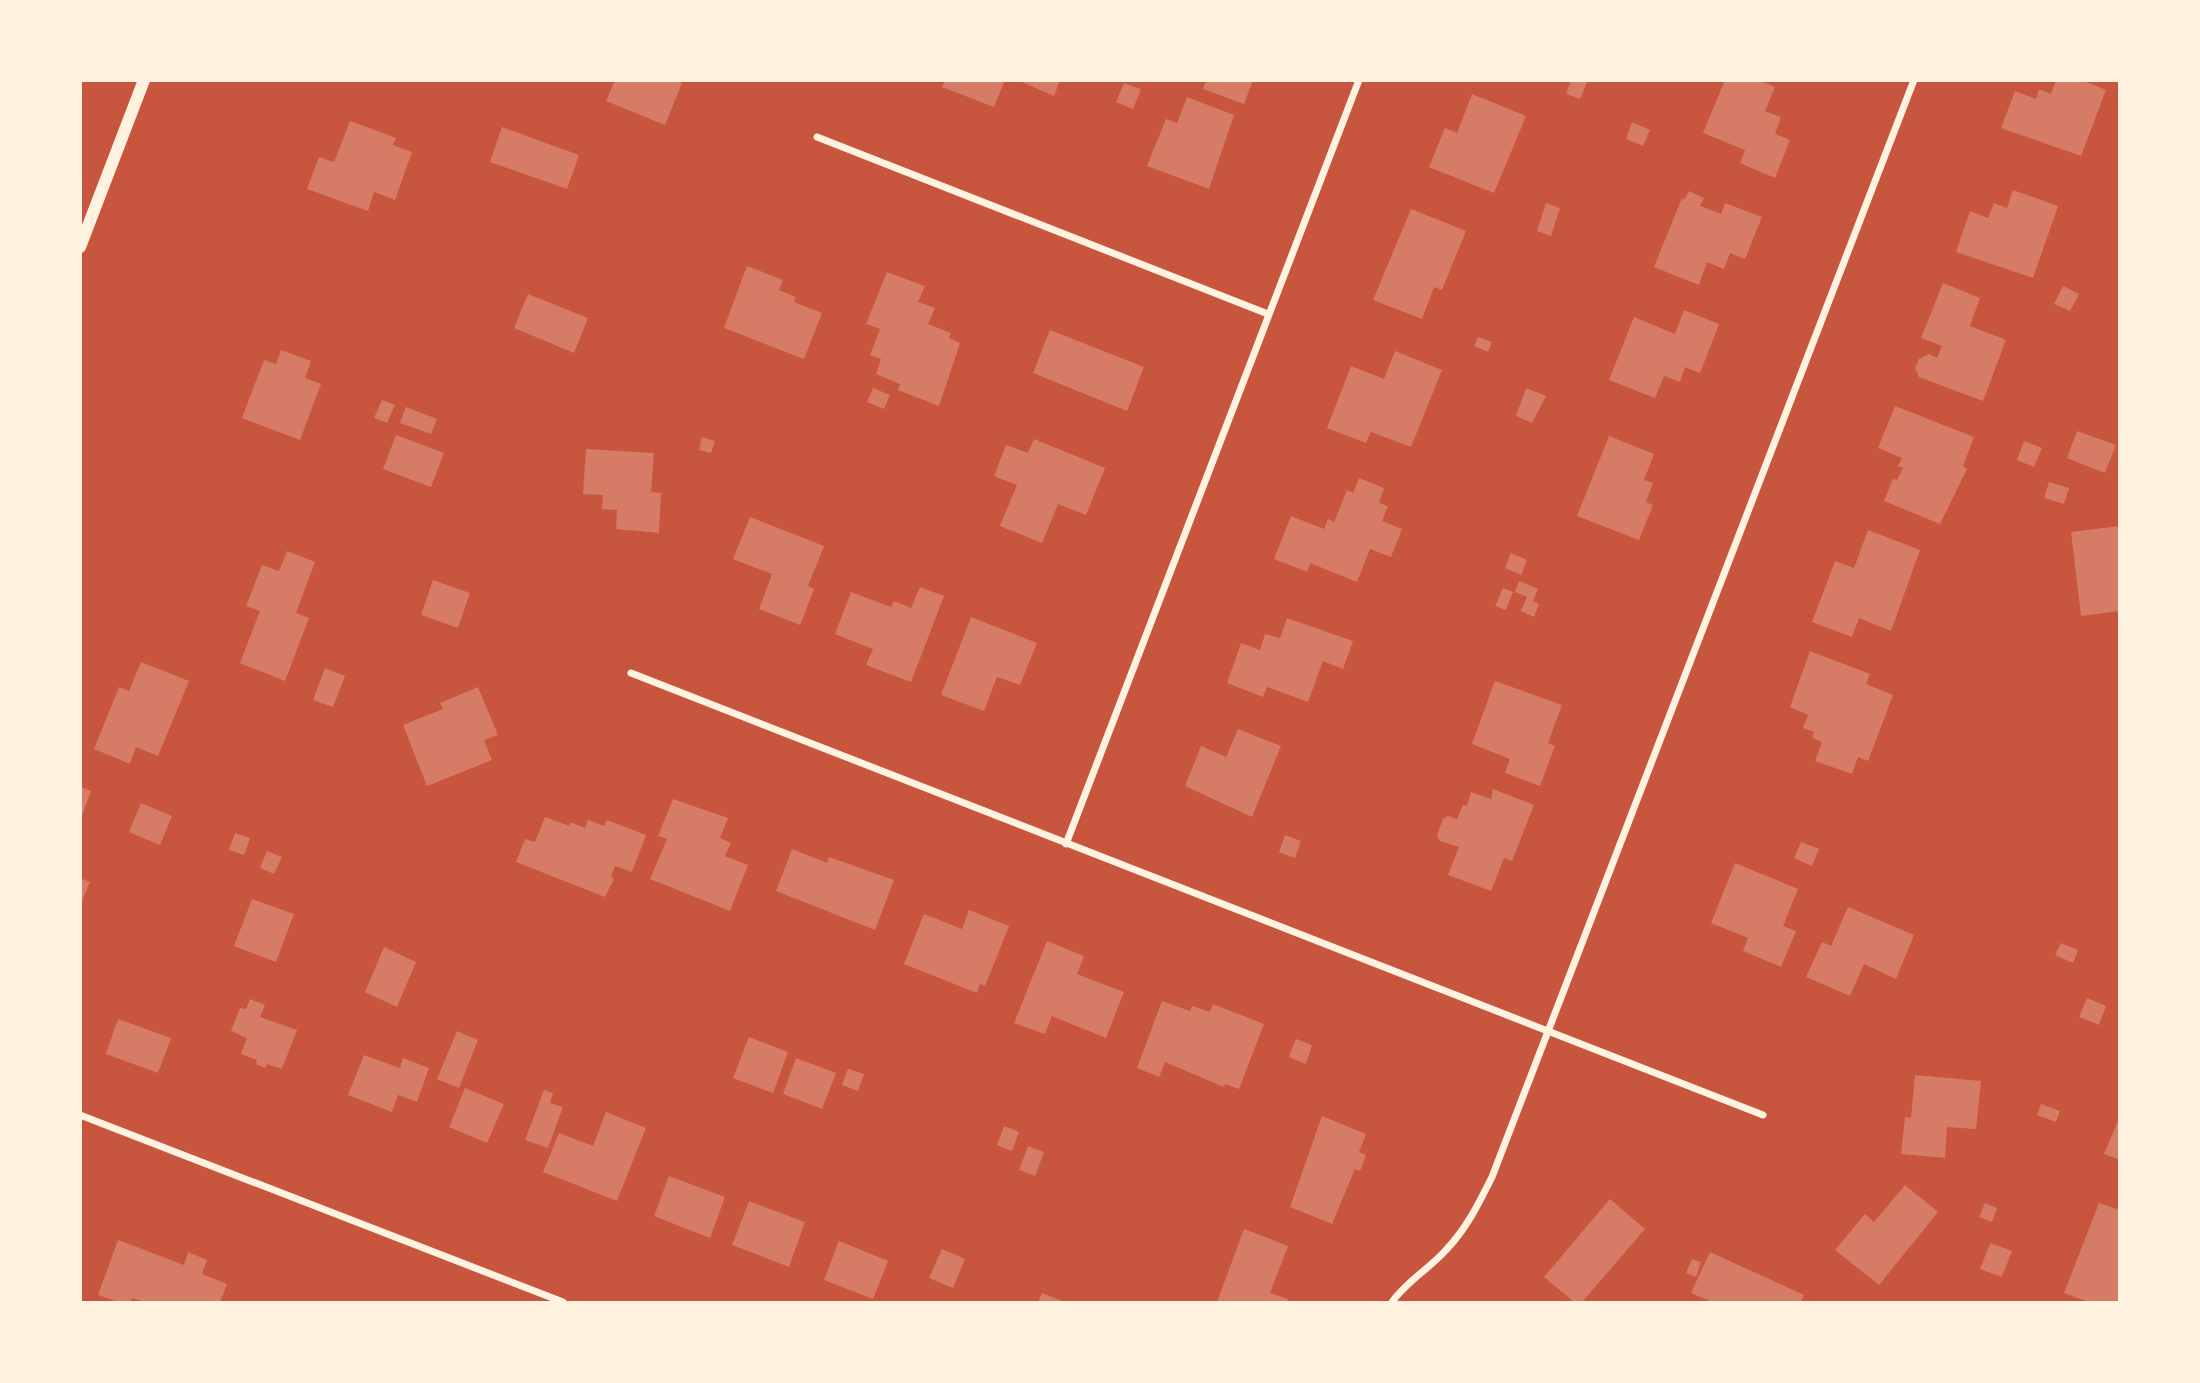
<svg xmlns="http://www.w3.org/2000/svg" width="2200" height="1383" font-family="Helvetica,sans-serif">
	<rect width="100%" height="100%" fill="#c8553d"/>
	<!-- building -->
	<path fill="#d67c66" d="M615 80H675L682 83 665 125 606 101Z
		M945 80H1005L994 107 942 87Z
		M1017 80H1060L1054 96Z
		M1206 80H1253L1244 104 1203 89Z
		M1571 80H1588L1580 99 1566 94Z
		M1725 80H1758L1775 87 1765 111 1781 117 1775 134 1790 140 1775 178 1740 163 1745 150 1703 133Z
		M2056 80H2081L2106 90 2081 156 2001 128 2015 91 2036 99 2039 89 2051 94Z
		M1124 83 1141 89 1133 109 1116 102Z
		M1472 94 1526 116 1494 193 1429 167 1445 128 1457 133Z
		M1187 97 1234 115 1209 189 1147 166 1166 119 1177 123Z
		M350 121 396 138 393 145 412 152 395 200 374 192 368 211 307 189 319 157 334 162Z
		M1632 122 1650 130 1643 146 1626 139Z
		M502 127 579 155 567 189 490 162Z
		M2013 190 2058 206 2033 278 1956 252 1970 211 1988 218 1994 203 2007 208Z
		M1689 191 1704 198 1700 206 1721 214 1725 203 1762 217 1745 259 1730 253 1724 269 1707 262 1699 285 1654 267 1682 198 1685 199Z
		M1546 203 1560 208 1551 236 1537 231Z
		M1411 209 1466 231 1442 290 1434 287 1422 319 1373 300Z
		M747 266 783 280 779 290 796 297 794 302 822 313 804 359 724 328Z
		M887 272 925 286 918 302 935 308 928 324 951 333 949 338 960 343 939 406 898 390 900 384 876 374 881 359 870 355 880 329 866 324Z
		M1943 283 1980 298 1970 326 2006 340 1983 401 1919 377 1915 368 1919 359 1929 354 1937 358 1942 346 1921 338Z
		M2063 286 2079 294 2070 311 2054 304Z
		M528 294 588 318 574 353 514 328Z
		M1684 310 1719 324 1700 373 1685 367 1680 382 1664 376 1655 398 1609 380 1634 317 1675 334Z
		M1050 330 1144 367 1127 411 1033 373Z
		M1478 337 1492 342 1488 352 1474 346Z
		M281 350 311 361 305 378 321 384 300 440 242 418 264 360 276 364Z
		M1395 351 1442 370 1411 447 1371 432 1366 443 1327 428 1351 366 1384 379Z
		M873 388 890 395 884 409 867 402Z
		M1526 388 1546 396 1532 423 1516 416Z
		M382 400 395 405 387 423 374 418Z
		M1895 406 1974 437 1963 466 1967 469 1940 524 1884 501 1893 479 1897 480 1903 468 1898 466 1902 458 1878 448Z
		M406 407 437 419 431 434 400 423Z
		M2077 431 2116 445 2105 473 2067 458Z
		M396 435 444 453 431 487 383 469Z
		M1609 436 1654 454 1644 480 1653 483 1646 502 1653 505 1639 540 1577 516Z
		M702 437 715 441 711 453 699 450Z
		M1034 439 1105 468 1086 515 1058 504 1042 543 1000 526 1017 485 994 476 1006 445 1028 453Z
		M2024 441 2042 448 2034 467 2017 460Z
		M586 449 654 453 651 492 661 493 659 533 616 529 617 510 602 509 603 495 583 494Z
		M1359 478 1384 488 1379 503 1388 506 1382 521 1402 529 1391 557 1370 549 1357 582 1310 563 1307 572 1274 559 1291 516 1324 529 1328 519 1334 522 1347 490 1353 493Z
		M2049 482 2069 488 2064 504 2044 498Z
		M750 517 824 546 808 586 814 589 800 625 759 609 772 574 733 559Z
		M2120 526V611L2081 616 2071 532Z
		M1868 530 1920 550 1891 631 1859 618 1852 637 1812 622 1835 561 1854 568Z
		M287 551 315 562 296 613 309 618 285 681 240 663 260 611 246 606 262 565 279 571Z
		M1511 553 1527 560 1521 575 1505 568Z
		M433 580 470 593 458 628 421 615Z
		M1519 581 1538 589 1533 601 1539 604 1534 617 1521 611 1527 597 1515 592Z
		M920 587 944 596 911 682 866 665 873 649 835 634 851 592 891 607 894 601 911 608Z
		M1503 588 1513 592 1506 610 1495 606Z
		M971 617 1037 643 1020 685 997 677 984 711 941 695Z
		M1287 618 1353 641 1343 669 1323 661 1308 702 1267 687 1263 697 1227 683 1241 643 1260 650 1265 634 1280 638Z
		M1810 651 1870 674 1866 684 1893 695 1868 761 1858 757 1852 774 1815 761 1822 742 1812 738 1814 732 1803 728 1808 715 1790 707Z
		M141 662 189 681 158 756 136 747 130 764 94 749 119 687 129 691Z
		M325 668 345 676 333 707 313 700Z
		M1495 681 1562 705 1548 743 1555 746 1540 786 1505 773 1510 759 1472 744Z
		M478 687 498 735 484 740 492 760 427 786 403 725 443 709 440 703Z
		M1238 729 1281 746 1252 817 1185 786 1201 746 1226 757Z
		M80 787 91 791 81 818H80Z
		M1493 789 1534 805 1512 861 1504 858 1491 891 1448 875 1459 847 1440 841 1437 835 1443 819 1448 816 1457 819 1463 805 1467 806 1471 792 1491 799Z
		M673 799 728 818 720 838 731 843 725 856 748 865 730 911 650 879 667 839 658 836Z
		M141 803 172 816 160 845 129 832Z
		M545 817 569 826 570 822 585 828 588 820 604 826 607 820 646 835 632 872 615 866 611 877 614 879 605 897 516 862 525 839 535 842Z
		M235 833 250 838 244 855 229 850Z
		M1285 835 1301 841 1295 858 1279 852Z
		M1801 842 1819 849 1812 866 1794 858Z
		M792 849 827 863 829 857 894 880 875 930 776 891Z
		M267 851 282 857 274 874 260 868Z
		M1735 863 1798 889 1783 926 1796 931 1781 967 1743 951 1748 938 1711 923Z
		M80 878 90 882 82 901 80 900Z
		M252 899 294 914 276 962 234 946Z
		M1848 907 1914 935 1896 979 1864 964 1850 996 1806 977 1822 942 1831 946Z
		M969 910 1009 926 985 986 980 984 977 993 904 964 924 914 962 929Z
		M1047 941 1084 956 1077 974 1124 992 1106 1038 1052 1016 1045 1034 1014 1023Z
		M2061 943 2078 950 2073 963 2055 955Z
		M384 947 416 962 397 1007 365 992Z
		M2087 998 2106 1006 2099 1025 2079 1017Z
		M250 999 265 1005 260 1017 297 1030 282 1069 267 1064 265 1068 256 1064 257 1060 241 1054 247 1038 231 1031 240 1008 246 1009Z
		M1162 1001 1190 1011 1192 1006 1210 1012 1213 1004 1264 1024 1239 1089 1225 1084 1224 1087 1165 1062 1159 1077 1137 1068Z
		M118 1019 171 1038 158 1073 106 1054Z
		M457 1031 478 1040 459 1088 437 1079Z
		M749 1037 788 1052 773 1093 733 1078Z
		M1296 1039 1312 1045 1306 1064 1289 1057Z
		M364 1055 400 1068 403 1058 429 1068 417 1102 398 1095 392 1112 348 1095Z
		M796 1058 836 1073 822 1109 783 1094Z
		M848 1069 864 1074 858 1091 842 1085Z
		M1915 1075 1981 1081 1976 1129 1947 1127 1945 1158 1901 1154 1905 1117 1911 1118Z
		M465 1088 504 1104 487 1143 449 1127Z
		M544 1090 553 1093 550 1103 563 1107 548 1148 525 1140Z
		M2041 1104 2060 1111 2056 1122 2037 1115Z
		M606 1112 646 1128 617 1201 543 1172 559 1133 593 1146Z
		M1322 1116 1366 1134 1359 1152 1366 1155 1360 1171 1355 1169 1332 1224 1290 1207Z
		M2120 1116V1160L2104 1154Z
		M1004 1126 1019 1132 1012 1151 997 1145Z
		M1028 1146 1044 1152 1035 1176 1019 1170Z
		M669 1176 725 1197 710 1238 654 1216Z
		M1905 1185 1938 1212 1879 1285 1835 1250 1865 1214 1874 1222Z
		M1610 1199 1645 1229 1582 1302H1574L1544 1277Z
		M749 1201 805 1222 789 1267 732 1245Z
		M1985 1203 1997 1208 1992 1222 1979 1217Z
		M2099 1203 2120 1210V1302H2088L2064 1293Z
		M1244 1229 1288 1246 1270 1293 1288 1299 1287 1302H1217Z
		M118 1240 184 1265 188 1252 207 1260 202 1274 227 1284 220 1302H145L132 1298 131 1302H118L98 1295Z
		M839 1241 888 1261 873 1299 824 1280Z
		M1990 1243 2012 1251 2002 1277 1980 1269Z
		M942 1249 965 1259 953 1288 929 1278Z
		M1710 1252 1804 1295 1801 1302H1712L1691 1293Z
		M1692 1259 1701 1262 1696 1277 1686 1273Z
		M1042 1293 1065 1302H1038Z"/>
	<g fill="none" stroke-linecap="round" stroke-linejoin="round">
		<!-- minor -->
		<path stroke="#fff3e0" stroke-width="7" d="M817 137 1268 314
			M631 673 1763 1115
			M1066 844 1359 80
			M80 1115 563 1302
			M1392 1302C1407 1281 1429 1269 1446 1250 1467 1228 1479 1203 1492 1177L1914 80"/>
		<!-- tertiary -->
		<path stroke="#fff3e0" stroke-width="12" d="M80 247 144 80"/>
	</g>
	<!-- border -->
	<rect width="2200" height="1383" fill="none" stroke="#fff3e0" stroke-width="164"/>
</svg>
